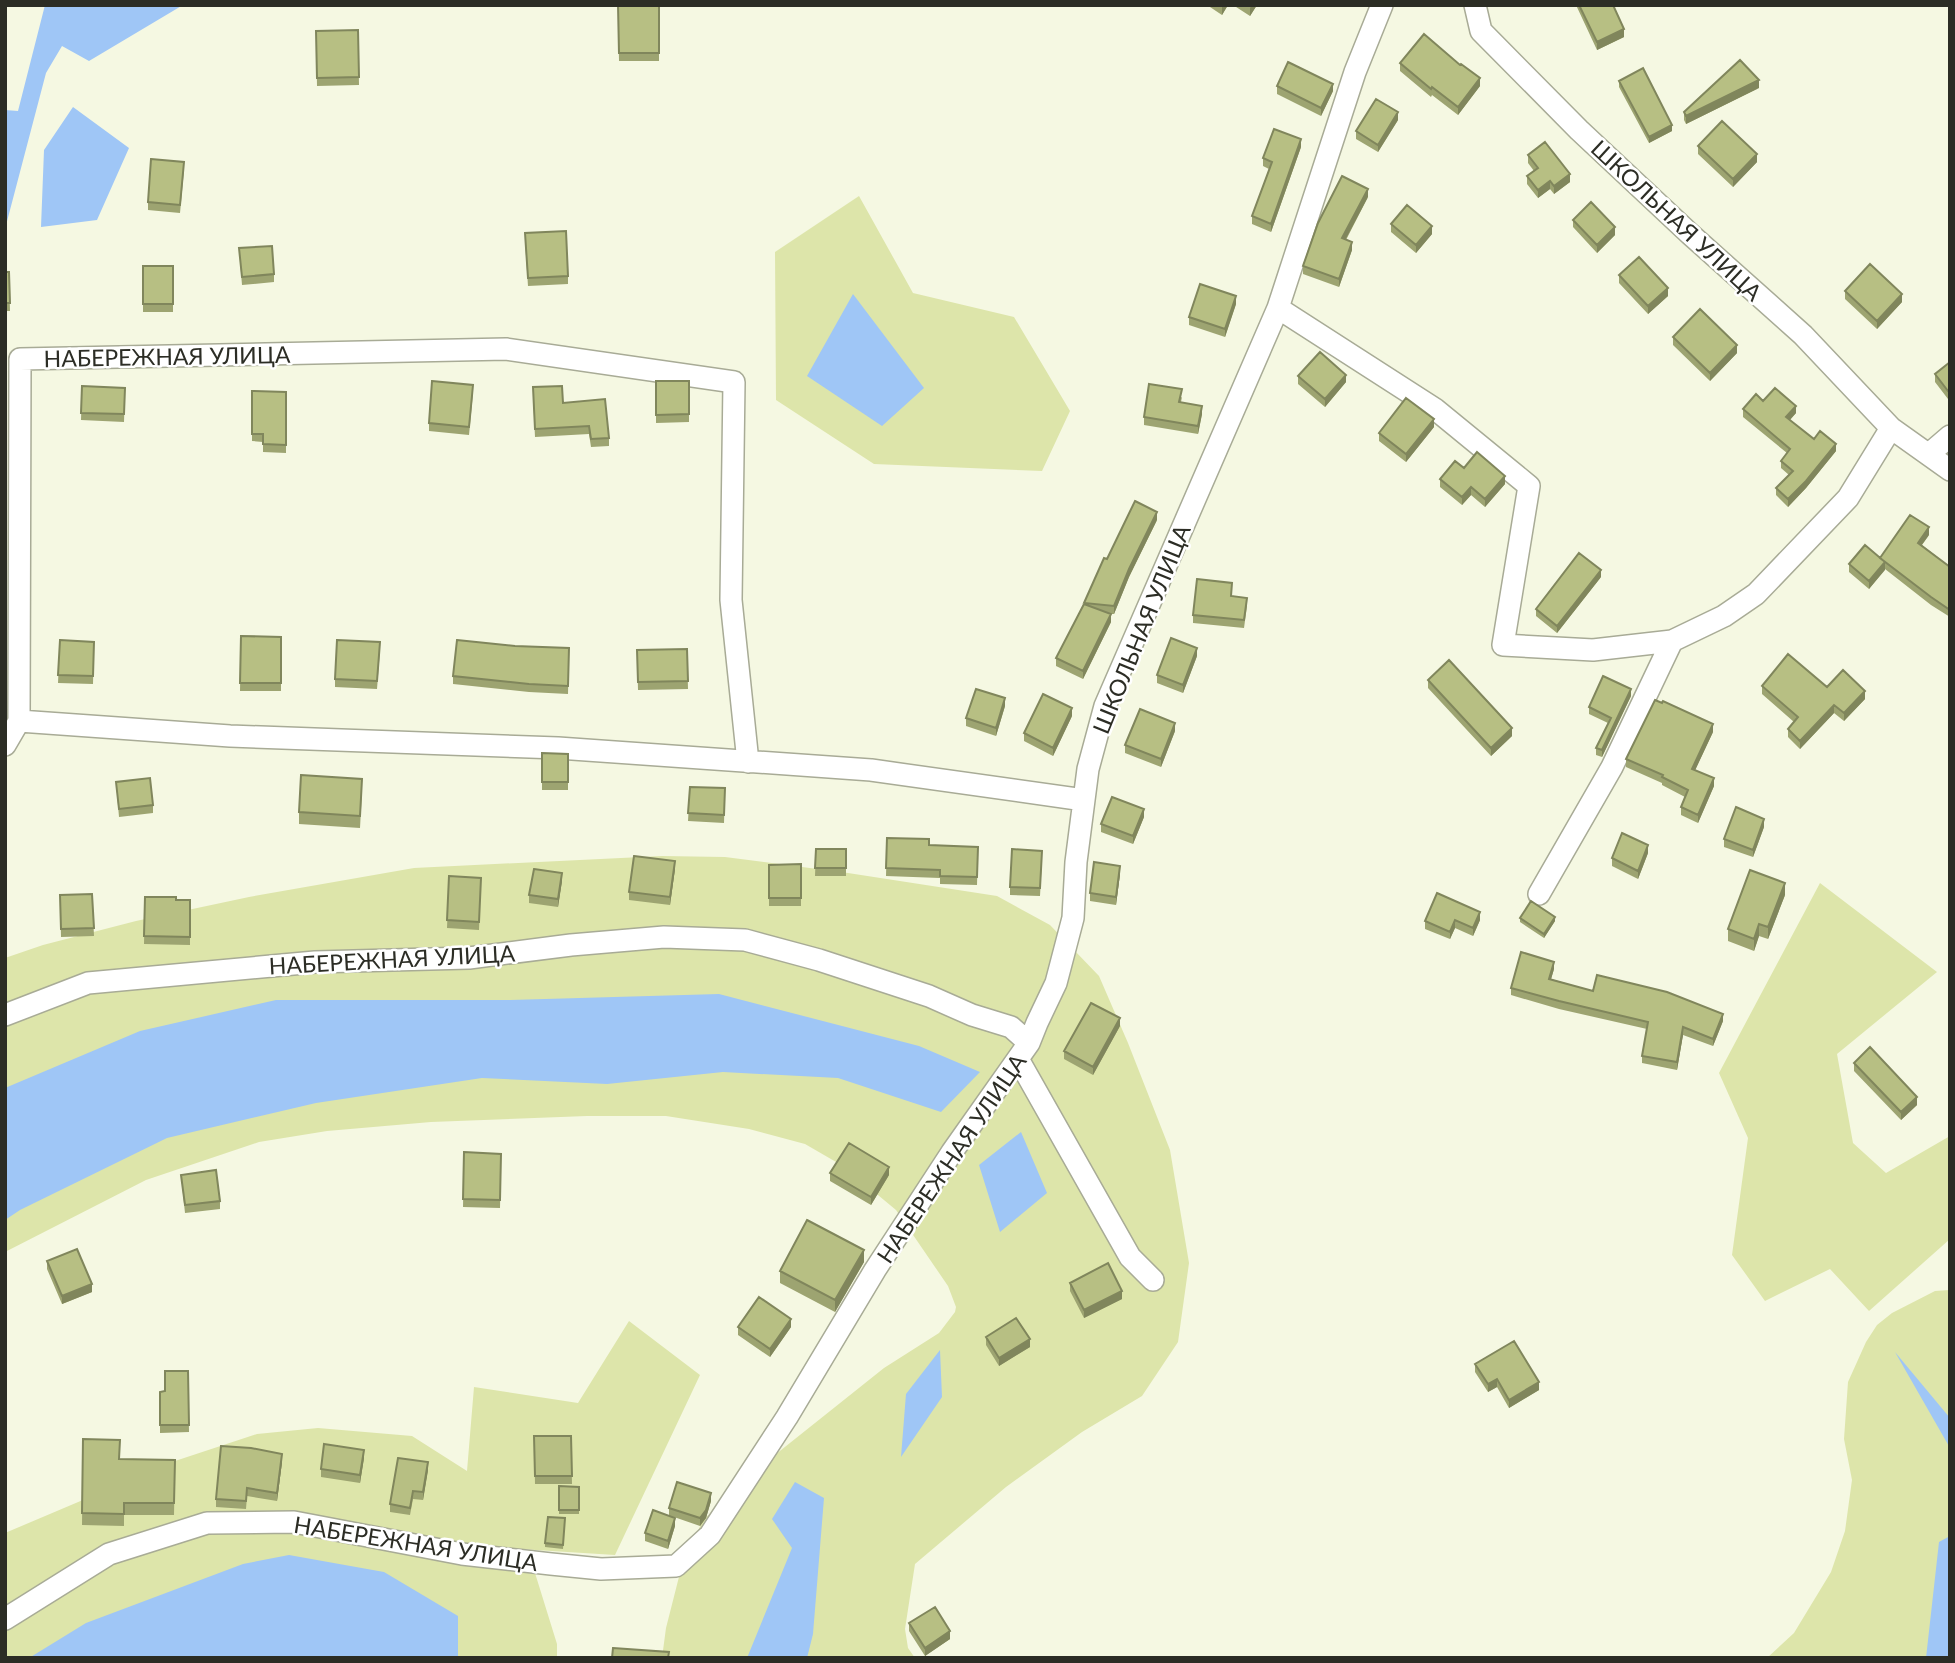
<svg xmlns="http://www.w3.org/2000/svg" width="1955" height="1663" font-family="Lato,sans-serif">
	<rect width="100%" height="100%" fill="#f5f8e2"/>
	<!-- green -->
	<path fill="#dde5aa" d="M859 196 913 293 1014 317 1070 411 1042 471 874 464 776 400 775 252Z
		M662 856 725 857 848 873 997 896 1050 925 1099 976 1128 1043 1170 1150 1189 1263 1178 1342 1142 1396 1082 1432 1006 1487 915 1564 905 1629 908 1648 915 1658H662L666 1628 682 1565 703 1520 761 1466 884 1368 939 1333 955 1312 956 1307 948 1286 896 1210 843 1166 805 1144 749 1129 666 1116H587L431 1122 327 1131 259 1142 146 1180 5 1252V958L43 945 136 921 249 897 414 868Z
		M1820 883 1937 972 1837 1054 1853 1143 1886 1173 1950 1136V1239L1869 1311 1830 1269 1765 1301 1732 1255 1748 1138 1719 1073Z
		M1950 1290V1658H1767L1794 1633 1831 1572 1845 1531 1852 1480 1844 1439 1848 1382 1866 1342 1877 1325 1892 1313 1935 1291Z
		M629 1321 700 1375 615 1555 520 1549 535 1573 557 1644V1658H5V1533L175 1461 257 1434 318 1428 412 1436 467 1471 474 1387 578 1403Z"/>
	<!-- water -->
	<path fill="#9fc6f6" d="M45 5H183L89 61 62 46 46 73 5 229V110L18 111Z
		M73 107 129 148 97 220 41 227 44 150Z
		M853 294 924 388 882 426 807 376Z
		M719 994 919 1046 980 1072 941 1112 838 1078 723 1072 607 1084 482 1078 316 1103 167 1138 20 1210 5 1220V1088L140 1031 276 1000H510Z
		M1021 1132 1047 1193 1000 1232 979 1165Z
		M940 1350 942 1397 901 1457 906 1394Z
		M1895 1352 1950 1418V1448Z
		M795 1482 824 1498 813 1634 807 1658H747L792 1548 772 1519Z
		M1950 1536V1658H1926L1939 1542Z
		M289 1555 384 1572 458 1616V1658H29L86 1623 243 1564Z"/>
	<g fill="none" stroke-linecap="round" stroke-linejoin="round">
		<defs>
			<path id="street" d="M1475 5 1481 31 1579 130 1690 234 1803 335 1891 428 1950 470
				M1278 308 1435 409 1529 486 1503 645 1593 650 1672 641 1724 616 1756 594 1848 498 1891 428
				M1929 454 1950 436
				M19 721 230 736 558 748 871 770 1084 800
				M5 745 19 721 20 359 506 349 734 382 731 600 748 762
				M1539 894 1612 767 1672 641
				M5 1015 88 983 315 962 469 958 571 945 664 937 745 940 819 960 929 996 972 1015 1011 1027 1029 1043
				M1018 1059 1130 1257 1153 1280
				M5 1619 109 1554 207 1523 294 1522 462 1554 551 1564 601 1569 676 1566 710 1535 787 1417 875 1270 952 1152 1029 1043 1037 1023 1056 983 1073 918 1076 862 1088 769 1105 706 1278 308 1355 72 1382 5"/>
		</defs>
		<!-- street casing -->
		<use href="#street" stroke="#a8ab96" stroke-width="24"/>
		<!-- street -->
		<use href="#street" stroke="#fff" stroke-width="21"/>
	</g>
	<!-- wall -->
	<path fill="#9da471" d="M618 5H659V61H619Z
		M1207 5H1228L1222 15Z
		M1233 5H1257L1250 16Z
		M1576 5H1613L1624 37 1597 50Z
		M358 30 359 85 317 86 316 31Z
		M1400 63 1480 86 1458 115 1432 95 1431 97 1400 71Z
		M1619 81 1672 131 1649 143 1619 87Z
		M1277 86 1333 91 1321 116 1277 94Z
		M1759 88 1686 124 1684 120V112Z
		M1398 120 1378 152 1356 139V131Z
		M1698 146 1757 162 1733 187 1698 154Z
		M1301 147 1271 232 1252 224V216L1269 169 1263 166V158Z
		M1528 155 1570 182 1554 194 1550 189 1538 198 1527 184V176L1534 171 1528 163Z
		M184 170 180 213 148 210V202Z
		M1368 197 1346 240 1352 250 1339 287 1303 274V266Z
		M1573 220 1615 235 1597 253 1573 227Z
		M1391 224 1432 234 1416 253 1391 232Z
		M525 241 568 276V284L528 286Z
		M239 248 274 274V282L242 285Z
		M143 266H173V312H143Z
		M5 272H9L10 311H5Z
		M1619 275 1668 296 1648 314 1619 283Z
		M1845 291 1902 302 1877 329 1845 299Z
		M1236 304 1225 337 1189 325V317Z
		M1673 337 1737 353 1710 381 1673 345Z
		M1950 362 1948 399 1935 382V374Z
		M1298 376 1346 382 1325 407 1298 384Z
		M656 381H689V422L656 423Z
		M82 386 125 388 124 422 81 420Z
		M252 391 286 392V453L263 452V442L252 441Z
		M473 393 469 435 429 431V423Z
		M533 395 563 403 609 438V446L591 447 589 434 535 437Z
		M1182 397 1181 402 1202 414 1198 434 1144 425V417Z
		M1743 409 1796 413 1790 420 1814 439 1836 451 1806 488 1788 507 1776 495V488L1789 475 1781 468V461L1787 453 1743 417Z
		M1434 427 1406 462 1379 441V433Z
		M1464 468 1505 484 1485 507 1471 495 1462 505 1440 487V479Z
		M1157 520 1129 577 1114 614H1111V622L1083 679 1056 666V658L1107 559Z
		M1929 535 1922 545 1950 567V617L1931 605 1885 569 1869 589 1849 572V564L1880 558Z
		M1601 577 1557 633 1536 616V609Z
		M1232 591V596L1247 606 1244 628 1193 623V615Z
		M241 636 281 637V691H240Z
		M60 640 94 642 93 684 58 683Z
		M569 648 568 694 529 692 453 684V676Z
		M687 649 688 689 638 690 637 650Z
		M380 650 377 689 335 687V679Z
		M1197 656 1183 693 1157 683V675Z
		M1428 680 1512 736 1491 756 1428 688Z
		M1762 686 1827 687 1865 699 1844 721 1834 713 1800 749 1788 737V729L1794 722 1762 694Z
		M1631 696 1602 757 1596 755V748L1608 723 1589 714V707Z
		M1005 706 996 736 966 726V718Z
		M1072 716 1053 756 1024 741V733Z
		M1175 731 1161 767 1125 753V745Z
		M1713 732 1695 770 1714 786 1698 823 1681 815V807L1685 797 1662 785V783L1626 767V759Z
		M542 753 568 754V790H542Z
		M116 782 153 805V813L119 817Z
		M690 787 725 788 724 823 688 821Z
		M362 791 360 828 299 824V812Z
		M1144 817 1133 844 1101 832V824Z
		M1764 827 1753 857 1724 847V839Z
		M887 838 929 845 978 847 977 885 940 884V878L886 876Z
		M816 849H846V876H815Z
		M1648 853 1638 879 1612 866V858Z
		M1042 859 1040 896 1010 895V887Z
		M801 864V906H769V865Z
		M675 869 670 905 629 900V892Z
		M1120 874 1116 905 1090 901V893Z
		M449 876 481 878 479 930 447 928Z
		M562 881 558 907 529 903V895Z
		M92 894 94 936 61 937 60 895Z
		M1785 895 1768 939 1759 936 1754 951 1728 941V929Z
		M145 897 190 900V945L144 944Z
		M1520 918 1555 921 1544 938 1520 922Z
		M1480 920 1473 936 1455 928 1450 939 1425 929V921Z
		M1554 969 1551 979 1593 991 1723 1021 1713 1046 1683 1035 1677 1070 1642 1063V1056L1647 1029 1559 1009 1511 995V988Z
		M1120 1026 1093 1075 1064 1059V1051Z
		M1854 1063 1917 1105 1901 1120 1854 1071Z
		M464 1152 501 1154 500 1208 463 1207Z
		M830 1173 889 1175 871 1205 830 1181Z
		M181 1175 220 1201V1209L185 1213Z
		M47 1261 92 1292 62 1304 47 1269Z
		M864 1262 835 1312 780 1283V1271Z
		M1070 1283 1122 1299 1084 1318 1070 1291Z
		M738 1327H791L770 1357 738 1335Z
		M986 1337 1030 1347 999 1366 986 1345Z
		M1475 1364 1539 1390 1509 1408 1497 1387 1488 1392 1475 1372Z
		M188 1371 189 1432 160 1433V1392L165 1391Z
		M534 1436H571L572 1484H535Z
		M83 1439 120 1459 175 1460 174 1515H124V1526L82 1525Z
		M364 1458 360 1483 321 1477V1469Z
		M282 1462 277 1501 247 1496 246 1509 216 1507V1499Z
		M428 1470 423 1500 413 1499 410 1515 390 1512V1504Z
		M559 1486 579 1487V1514H559Z
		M711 1501 706 1518 700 1526 674 1517 675 1526 668 1549 645 1541V1533L669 1516V1508Z
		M565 1518 563 1549 545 1547V1543Z
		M909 1623 950 1639 925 1656 909 1631Z"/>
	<!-- shaded-wall -->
	<path fill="#80865c" d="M1223 5H1228L1222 15V7Z
		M1252 5H1257L1250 16V8Z
		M1624 29V37L1597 50V42Z
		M1480 78V86L1458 115V107Z
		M1759 80V88L1686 124V116Z
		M1333 84V91L1321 116V108Z
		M1398 112V120L1378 152V145Z
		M1672 125V131L1649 143V137Z
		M1301 139V147L1271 232V224Z
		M1757 154V162L1733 187V179Z
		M1570 174V182L1554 194V186Z
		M1550 181V189L1538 198V190Z
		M1368 189V197L1342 246V238Z
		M1432 226V234L1416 253V245Z
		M1615 227V235L1597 253V245Z
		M1352 242V250L1339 287V279Z
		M1668 288V296L1648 314V306Z
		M1902 294V302L1877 329V321Z
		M1236 296V304L1225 337V329Z
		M1737 345V353L1710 381V373Z
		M1346 375V382L1325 407V399Z
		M1202 406V414L1198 434V426Z
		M1796 406V413L1786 424V417Z
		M1434 419V427L1406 462V454Z
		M1836 444V451L1806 488 1788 507V499Z
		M1505 476V484L1485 507V499Z
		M1471 487V495L1462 505V497Z
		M1157 512V520L1129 577 1114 614V606L1129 569Z
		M1929 527V535L1918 550V543Z
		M1885 562V570L1869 589V581Z
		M1601 570V577L1557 633V626Z
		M1111 614V622L1083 679V671Z
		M1197 648V656L1183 693V685Z
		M1631 689V696L1602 757V750Z
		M1865 691V699L1844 721V713Z
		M1005 698V706L996 736V728Z
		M1834 705V713L1800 749V741Z
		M1072 708V716L1053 756V748Z
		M1175 723V731L1161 767V759Z
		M1713 724V732L1692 777V769Z
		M1512 728V736L1491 756V748Z
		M1714 778V786L1698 823V815Z
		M1144 809V817L1133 844V836Z
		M1764 819V827L1753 857V850Z
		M1648 845V853L1638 879V871Z
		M675 861V869L670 905V897Z
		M1120 866V874L1116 905V897Z
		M562 873V881L558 907V899Z
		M1785 883V895L1768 939V927Z
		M1480 912V920L1473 936V928Z
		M1555 917V921L1544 938V934Z
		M1455 920V928L1450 939V932Z
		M1759 924V936L1754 951V939Z
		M1554 962V969L1549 986V979Z
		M1723 1014V1021L1713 1046V1039Z
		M1120 1018V1026L1093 1075V1067Z
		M1683 1027V1035L1677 1070V1062Z
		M1917 1097V1105L1901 1120V1112Z
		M889 1167V1175L871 1205V1197Z
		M864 1250V1262L835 1312V1300Z
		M92 1284V1292L62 1304V1296Z
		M1122 1291V1299L1084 1318V1310Z
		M791 1319V1327L770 1357V1349Z
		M1030 1339V1347L999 1366V1358Z
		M1497 1379V1387L1488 1392V1384Z
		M1539 1382V1390L1509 1408V1400Z
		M364 1450V1458L360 1483V1475Z
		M282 1454V1462L277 1501V1493Z
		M428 1462V1470L423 1500V1492Z
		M711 1493V1501L706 1518 700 1526V1518Z
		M675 1518V1526L668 1549V1541Z
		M950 1631V1639L925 1656V1648Z"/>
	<!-- building -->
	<path fill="#b7bf83" stroke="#80865c" stroke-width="2" d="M618 5H659V53H619Z
		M1579 5H1613L1624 29 1597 42Z
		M358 30 359 77 317 78 316 31Z
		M1424 34 1460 65 1461 64 1480 78 1458 107 1432 87 1431 89 1400 63Z
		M1740 60 1759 80 1686 116 1684 112Z
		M1288 62 1333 84 1321 108 1277 86Z
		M1643 68 1672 125 1649 137 1619 81Z
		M1376 99 1398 112 1378 145 1356 131Z
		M1722 121 1757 154 1733 179 1698 146Z
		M1274 129 1301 139 1271 224 1252 216 1272 162 1263 158Z
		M1545 142 1570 174 1554 186 1550 181 1538 190 1527 176 1538 168 1528 155Z
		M151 159 184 162 180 205 148 202Z
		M1342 176 1368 189 1342 238 1352 242 1339 279 1303 266 1318 223Z
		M1591 202 1615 227 1597 245 1573 220Z
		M1407 205 1432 226 1416 245 1391 224Z
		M566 231 568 276 528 278 525 233Z
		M272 246 274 274 242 277 239 248Z
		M1639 257 1668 288 1648 306 1619 275Z
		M1870 264 1902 294 1877 321 1845 291Z
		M143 266H173V304H143Z
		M5 272H9L10 303H5Z
		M1200 284 1236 296 1225 329 1189 317Z
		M1700 309 1737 345 1710 373 1673 337Z
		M1320 352 1346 375 1325 399 1298 376Z
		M1950 362V390L1948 391 1935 374Z
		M432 381 473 385 469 427 429 423Z
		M656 381H689V414L656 415Z
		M1149 384 1182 389 1179 402 1202 406 1198 426 1144 417Z
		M82 386 125 388 124 414 81 413Z
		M562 386 563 403 605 399 609 438 591 439 589 426 535 429 533 387Z
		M1775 388 1796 406 1786 417 1814 439 1820 431 1836 444 1806 481 1788 499 1776 488 1793 471 1781 461 1790 449 1743 409 1756 394 1763 401Z
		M252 391 286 392V445L263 444V434H252Z
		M1406 398 1434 419 1406 454 1379 433Z
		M1477 452 1505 476 1485 499 1471 487 1462 497 1440 479 1455 461 1464 468Z
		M1135 501 1157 512 1129 569 1114 606 1084 603 1104 558 1107 559Z
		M1910 515 1929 527 1918 543 1950 567V610L1931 597 1880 558Z
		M1865 545 1885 562 1869 581 1849 564Z
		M1579 553 1601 570 1557 626 1536 609Z
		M1197 579 1232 583 1231 596 1247 598 1244 620 1193 615Z
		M1084 604 1111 614 1083 671 1056 658Z
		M241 636 281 637V683H240Z
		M1171 638 1197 648 1183 685 1157 675Z
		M60 640 94 642 93 676 58 675Z
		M337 640 380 642 377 681 335 679Z
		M457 640 515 646 569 648 568 686 529 684 453 676Z
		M687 649 688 681 638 682 637 650Z
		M1788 654 1827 687 1843 670 1865 691 1844 713 1834 705 1800 741 1788 729 1798 717 1762 686Z
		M1449 660 1512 728 1491 748 1428 680Z
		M1603 676 1631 689 1602 750 1596 748 1611 718 1589 707Z
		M976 689 1005 698 996 728 966 718Z
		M1043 694 1072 708 1053 748 1024 733Z
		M1655 700 1662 703 1663 701 1713 724 1692 769 1714 778 1698 815 1681 807 1688 790 1662 777 1663 775 1626 759Z
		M1140 709 1175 723 1161 759 1125 745Z
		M542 753 568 754V782H542Z
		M301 775 362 779 360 816 299 812Z
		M150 778 153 805 119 809 116 782Z
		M690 787 725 788 724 815 688 813Z
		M1112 797 1144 809 1133 836 1101 824Z
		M1736 807 1764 819 1753 850 1724 839Z
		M1622 833 1648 845 1638 871 1612 858Z
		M887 838 929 839V845L978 847 977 877 940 876V870L886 868Z
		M816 849H846V868H815Z
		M1012 849 1042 851 1040 888 1010 887Z
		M634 856 675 861 670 897 629 892Z
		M1094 862 1120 866 1116 897 1090 893Z
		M801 864V898H769V865Z
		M534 869 562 873 558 899 529 895Z
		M1750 870 1785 883 1768 927 1759 924 1754 939 1728 929Z
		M449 876 481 878 479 922 447 920Z
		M1437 893 1480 912 1473 928 1455 920 1450 932 1425 921Z
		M92 894 94 928 61 929 60 895Z
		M145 897H176V900H190V937L144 936Z
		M1531 901 1555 917 1544 934 1520 918Z
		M1521 952 1554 962 1549 979 1593 991 1597 975 1667 992 1723 1014 1713 1039 1683 1027 1677 1062 1642 1056 1648 1022 1559 1001 1511 988Z
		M1091 1003 1120 1018 1093 1067 1064 1051Z
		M1870 1047 1917 1097 1901 1112 1854 1063Z
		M849 1143 889 1167 871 1197 830 1173Z
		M464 1152 501 1154 500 1200 463 1199Z
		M216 1170 220 1201 185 1205 181 1175Z
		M807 1220 864 1250 835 1300 780 1271Z
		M77 1249 92 1284 62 1296 47 1261Z
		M1108 1263 1122 1291 1084 1310 1070 1283Z
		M759 1297 791 1319 770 1349 738 1327Z
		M1016 1318 1030 1339 999 1358 986 1337Z
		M1514 1341 1539 1382 1509 1400 1497 1379 1488 1384 1475 1364Z
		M165 1371H188L189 1425H160V1392L165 1391Z
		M534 1436H571L572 1476H535Z
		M83 1439 120 1440 119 1459 175 1460 174 1503H124V1514L82 1513Z
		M324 1444 364 1450 360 1475 321 1469Z
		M221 1446 251 1448 282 1454 277 1493 247 1488 246 1501 216 1499Z
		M398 1458 428 1462 423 1492 413 1491 410 1508 390 1504Z
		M677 1482 711 1493 706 1510 700 1518 669 1508Z
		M559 1486 579 1487V1510H559Z
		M653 1510 675 1518 668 1541 645 1533Z
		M548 1517 565 1518 563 1545 545 1543Z
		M935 1607 950 1631 925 1648 909 1623Z
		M613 1648 669 1652 668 1658H612Z"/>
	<g text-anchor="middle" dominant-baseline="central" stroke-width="5" stroke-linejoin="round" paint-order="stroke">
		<!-- street labels -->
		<g font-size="23" fill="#2c2d25" stroke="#fff">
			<text transform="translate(1677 220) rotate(43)">ШКОЛЬНАЯ УЛИЦА</text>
			<text transform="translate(167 356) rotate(-1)">НАБЕРЕЖНАЯ УЛИЦА</text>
			<text transform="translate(1141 629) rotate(-68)">ШКОЛЬНАЯ УЛИЦА</text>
			<text transform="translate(392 959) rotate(-3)">НАБЕРЕЖНАЯ УЛИЦА</text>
			<text transform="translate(951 1158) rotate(-56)">НАБЕРЕЖНАЯ УЛИЦА</text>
			<text transform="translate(416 1543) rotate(9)">НАБЕРЕЖНАЯ УЛИЦА</text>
		</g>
	</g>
	<!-- border -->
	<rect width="1955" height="1663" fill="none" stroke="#2c2d25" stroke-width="14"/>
</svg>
